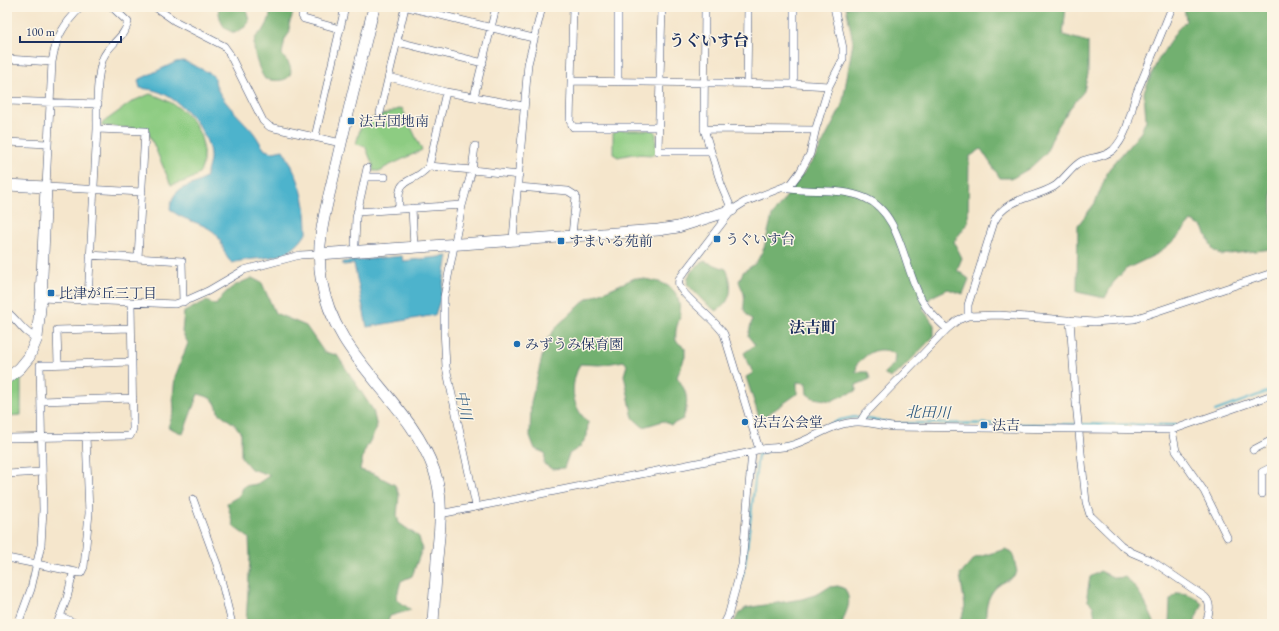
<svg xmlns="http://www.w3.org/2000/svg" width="1279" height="631" font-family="'EB Garamond','Noto Serif JP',serif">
	<rect width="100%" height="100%" fill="#fcf5e5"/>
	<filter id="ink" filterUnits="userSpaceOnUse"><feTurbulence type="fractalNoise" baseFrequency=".025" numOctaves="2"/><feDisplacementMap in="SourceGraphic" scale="8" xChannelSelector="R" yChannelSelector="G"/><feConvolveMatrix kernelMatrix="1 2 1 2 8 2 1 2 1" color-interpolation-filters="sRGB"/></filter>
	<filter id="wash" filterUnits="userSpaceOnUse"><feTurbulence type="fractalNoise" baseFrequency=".012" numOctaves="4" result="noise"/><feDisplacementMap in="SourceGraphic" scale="16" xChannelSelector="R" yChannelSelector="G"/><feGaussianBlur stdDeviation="0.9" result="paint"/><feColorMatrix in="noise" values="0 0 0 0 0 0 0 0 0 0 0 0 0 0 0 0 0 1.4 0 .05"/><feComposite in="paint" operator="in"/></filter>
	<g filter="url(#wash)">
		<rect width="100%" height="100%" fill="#f5e6cc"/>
		<!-- green -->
		<path fill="#8dcc82" stroke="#547e70" d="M150 94C177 101 206 125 203 156 203 161 203 169 199 173 193 180 180 183 171 185L147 129 103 126 101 124 133 101Z
			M402 108 422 150 384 168 382 171H373V165L365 146 356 144 362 122Z
			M619 130H653L656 132V152L654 155 633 154 618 157 613 154V133Z
			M21 377V415L7 416V386Z"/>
		<!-- forest -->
		<path fill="#72b070" stroke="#467067" d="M218 7H246L249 22 245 27 235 33C221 29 220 20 218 7Z
			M272 7H295L289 25 290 32 285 39 282 54C283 59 287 59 289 64 297 82 277 82 265 79 259 71 250 46 256 37 258 33 263 32 265 28 269 22 270 14 272 7Z
			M846 7H1066L1063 35 1088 42V74L1084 91 1070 108 1055 131 1046 153 1030 168 1013 178H1000L981 149 969 157 968 222 954 242 962 258 957 270 969 279 963 294 948 289 931 297 923 309 934 325V336L900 371 890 378 884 373 894 364 895 354C878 345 869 352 857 364L856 372H868L870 379 856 385V391L837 398 832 401 813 398 807 394 806 383 797 382V394L760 420 746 377 753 373 744 353 755 345 748 336 752 320C739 308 746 307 744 294 743 290 740 285 739 281L743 272 756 263 764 248 772 216 816 156 842 106 853 42Z
			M1184 7H1272V249L1221 255 1213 250 1203 227 1191 221 1176 239 1157 254 1126 269 1113 283 1105 298 1077 292 1078 225 1095 203 1109 169 1141 132 1146 120 1144 92 1157 62 1177 30 1186 21Z
			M704 261 726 269C734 285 732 303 716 311L704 302 687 284C688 272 694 268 704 261Z
			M252 278 262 283 275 313 306 326 324 352 337 355 373 410 377 428 364 452 360 470 374 474 395 485 399 495 397 516 399 523 419 537 422 549 412 576 401 581 396 599 411 610 390 616 387 624H246L250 558 249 538 234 527 227 503 239 496 244 486 257 484 270 475 251 469 241 457V433L235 425 218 412C216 399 210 397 198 394L183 434 168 427 174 411 173 396 175 377 188 343 182 332 184 312 206 301 216 305C226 289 234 285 252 278Z
			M635 278C653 280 677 282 679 304 680 308 681 313 680 316 677 328 675 327 676 341L685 348V357L677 377C688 393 689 401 683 419L671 425 663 421 643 427 633 418 624 375 627 365 624 361 600 365 580 364C570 385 570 405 588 422L587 436 580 447 569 454 564 468 552 469 544 464 545 453 535 449 530 436 531 402 546 341 558 325 587 299Z
			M1006 549 1013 555 1017 572C1012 580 1006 580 999 585 987 594 984 611 987 624H960L965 606 960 575 975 558Z
			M1100 571 1115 578 1125 577C1142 592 1146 605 1155 624H1096L1093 606 1088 601 1087 595 1090 577Z
			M838 586 845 589C853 605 846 609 842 624H733L739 613 746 608 802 599 818 594 829 587Z
			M1177 593C1188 593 1195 596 1202 604 1201 611 1194 617 1195 624H1169L1170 600Z"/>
		<!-- water -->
		<path fill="#4db3cc" stroke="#347195" d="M184 61 210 73 215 78C214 96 242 118 253 132 258 138 260 144 265 150L273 152 283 150C299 176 307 201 307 232 288 265 263 254 232 263 222 255 224 241 214 232 200 221 182 221 170 209 174 183 188 190 205 178 207 171 211 162 210 154 208 131 184 104 164 94 156 90 148 89 140 88L138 80 176 62Z
			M402 256 403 261 448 256 440 300 435 315 367 327 354 264 343 265V262Z"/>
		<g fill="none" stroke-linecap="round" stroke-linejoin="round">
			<!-- stream -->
			<path stroke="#4db3cc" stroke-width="2" d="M1215 411 1272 390
				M783 444 840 420 854 417 895 423 1177 425
				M745 566 758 455 767 451
				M729 624 744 571"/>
		</g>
	</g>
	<g filter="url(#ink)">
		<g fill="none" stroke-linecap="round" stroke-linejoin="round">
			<defs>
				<path id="street" d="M81 7C63 25 56 37 52 62L46 187 142 192
					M112 7 128 22C125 37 109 44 103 58 96 77 97 108 97 129L145 131 138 258
					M155 7 175 21 224 46 229 53 263 121 270 127 341 143
					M304 7 302 16 304 19 340 29 315 137
					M408 7 533 38
					M573 7 570 121 573 127H659
					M662 7 658 151H710
					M705 7 704 129 721 184 732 210
					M794 7V84
					M340 29 345 7
					M398 42 483 63
					M7 59 52 62
					M389 77 446 92 474 97 496 7
					M571 81 794 84 829 86
					M618 82V7
					M747 84 748 7
					M474 97 524 106
					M7 101 98 104
					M380 113 405 7
					M704 129 815 130
					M7 142 48 144
					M429 166 472 170 475 146
					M365 177H385
					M518 187 568 191 576 196 572 235
					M784 188C811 193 840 187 865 198 902 213 904 272 923 302 929 313 939 321 947 329
					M412 208 414 247
					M399 209C397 172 410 188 429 166L446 92
					M357 212 462 205
					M513 239 528 64 542 7
					M355 244 356 218 367 168
					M90 255 182 261 183 302
					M41 298 175 304 190 299 208 291 244 270 300 255 319 254
					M88 299 97 129
					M7 312C18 320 24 334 37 338
					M968 316V305L994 222C1006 197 1034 199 1055 186 1065 179 1071 167 1082 161 1092 157 1104 158 1113 150 1129 134 1130 111 1137 92 1149 63 1161 35 1172 7
					M1070 320 1076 403 1086 502 1090 515 1121 545 1131 552 1152 561 1205 597C1213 605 1208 614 1206 624
					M58 364 57 330 131 328
					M41 401 133 398
					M860 422 865 414 947 329 958 320 968 316 999 315 1094 322 1134 319 1272 273
					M1172 430 1176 451 1204 491 1227 537
					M7 438 130 436 133 429 131 303
					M759 449 724 334C715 319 682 296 679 285 678 283 679 281 679 279L732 210 745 202 791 184 800 172 810 154 816 128 829 86 843 59V48L834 7
					M1253 450 1272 440
					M7 474 42 472
					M1262 494V472L1272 467
					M193 499 218 567 232 624
					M476 506 446 367 444 328V297L462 206 472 170 519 175
					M440 514 752 452C764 446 777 449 789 446 812 440 835 421 859 422 870 422 882 426 893 427L1172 430 1272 395
					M7 558 81 573 84 567 89 513 86 436
					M60 616 77 624
					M18 624 31 589 41 545 43 510 40 365 132 362
					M57 624 67 598 73 573
					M724 624 728 616 742 565 752 452"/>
				<path id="secondary" d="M374 7C361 60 348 112 336 165 328 202 315 240 321 278 334 361 408 397 434 470 444 498 440 529 437 558 436 580 434 602 433 624
					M7 185 46 187 41 298 37 338 29 357 20 368 7 379
					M319 254 658 230 678 227 732 210"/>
			</defs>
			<!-- street casing -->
			<use href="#street" stroke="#3c4a6e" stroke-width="8"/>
			<!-- secondary casing -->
			<use href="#secondary" stroke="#3c4a6e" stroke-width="12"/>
			<!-- street -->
			<use href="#street" stroke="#fff" stroke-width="7"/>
			<!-- secondary -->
			<use href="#secondary" stroke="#fff" stroke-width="11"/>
		</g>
	</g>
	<!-- markers -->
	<g fill="#1f6fb2" stroke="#fcf5e5" stroke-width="1.5">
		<rect x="347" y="117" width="8" height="8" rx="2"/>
		<rect x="713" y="235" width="8" height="8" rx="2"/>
		<rect x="557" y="237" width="8" height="8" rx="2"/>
		<rect x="47" y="289" width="8" height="8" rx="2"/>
		<circle cx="517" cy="344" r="4"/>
		<circle cx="745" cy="422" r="4"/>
		<rect x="980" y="421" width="8" height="8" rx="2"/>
	</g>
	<g text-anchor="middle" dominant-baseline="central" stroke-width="3" stroke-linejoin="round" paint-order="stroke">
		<!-- poi labels -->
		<g font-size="14" fill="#1b2f5e" stroke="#fcf5e5" text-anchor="start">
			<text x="359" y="121">法吉団地南</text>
			<text x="725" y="239">うぐいす台</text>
			<text x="569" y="241">すまいる苑前</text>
			<text x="59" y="293">比津が丘三丁目</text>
			<text x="525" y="344">みずうみ保育園</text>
			<text x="753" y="422">法吉公会堂</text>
			<text x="992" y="425">法吉</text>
		</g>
		<!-- water labels -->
		<g font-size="15" font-style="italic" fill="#2a577f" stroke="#fcf5e5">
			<text transform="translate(464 405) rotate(78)">中川</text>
			<text transform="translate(928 412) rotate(1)">北田川</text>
		</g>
		<!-- quarter labels -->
		<g font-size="16" font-weight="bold" fill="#1b2f5e" stroke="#fcf5e5">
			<text x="709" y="40">うぐいす台</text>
			<text x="813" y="327">法吉町</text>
		</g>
	</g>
	<!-- margin -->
	<rect width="1279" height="631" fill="none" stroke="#fcf5e5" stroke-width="24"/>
	<!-- scale -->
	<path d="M20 36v6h101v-6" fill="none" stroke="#1b2f5e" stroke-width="2"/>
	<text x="26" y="36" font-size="12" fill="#1b2f5e" stroke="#fcf5e5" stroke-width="3" paint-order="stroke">100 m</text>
</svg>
